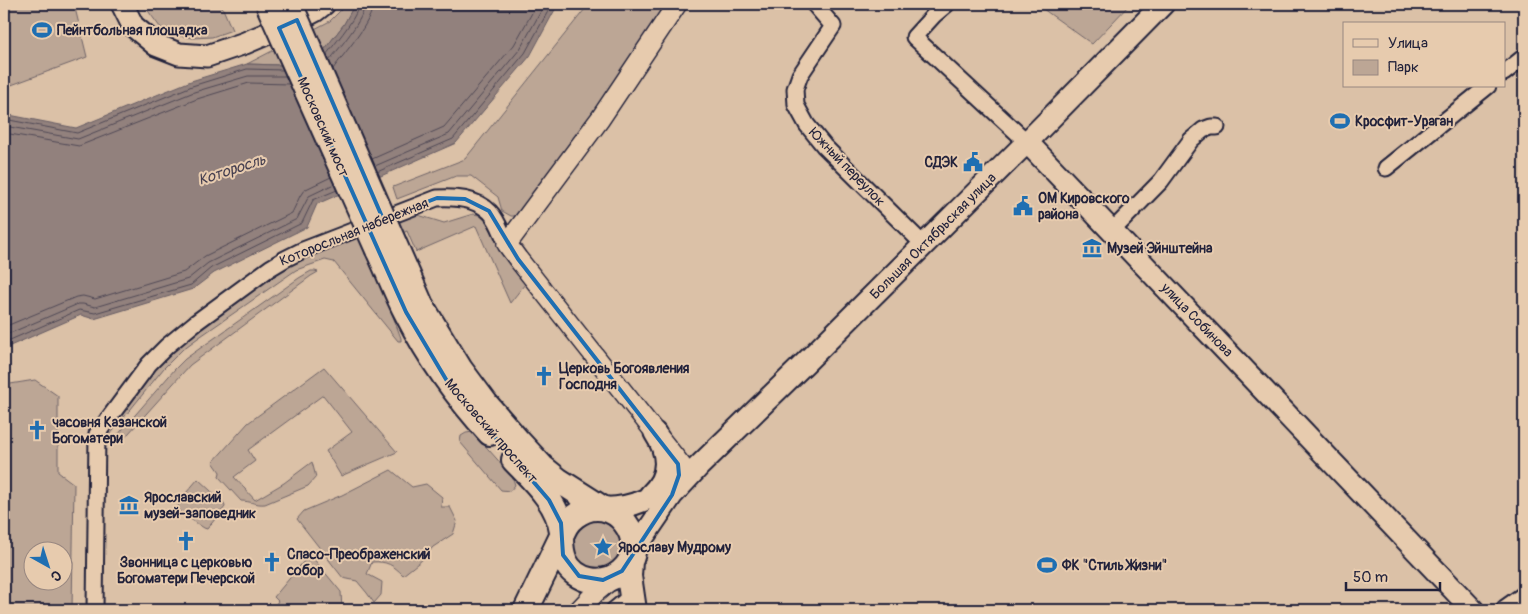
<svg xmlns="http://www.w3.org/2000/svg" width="1528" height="614" font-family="Pangolin,sans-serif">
	<rect width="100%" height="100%" fill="#dbc1a7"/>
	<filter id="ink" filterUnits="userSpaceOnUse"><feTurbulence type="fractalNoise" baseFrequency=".02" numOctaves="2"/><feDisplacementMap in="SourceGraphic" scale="10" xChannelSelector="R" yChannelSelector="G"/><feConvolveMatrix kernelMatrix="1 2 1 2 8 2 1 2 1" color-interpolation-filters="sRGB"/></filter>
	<g filter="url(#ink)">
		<!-- green -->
		<path fill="#bca695" stroke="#6f6468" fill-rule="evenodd" d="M4 4H74L87 57 6 87H4Z
			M143 4H221L232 30 212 37 193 38 175 35 160 27Z
			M347 4H355L344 24 312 66 247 64 330 21Z
			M589 4H671L669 9 518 216H511L502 211 498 197 471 176H456L397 199 393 187 465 159Z
			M1036 4H1130L1092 44Z
			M473 214 479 215 486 221 511 266 525 284 510 303 476 226 416 252 407 231 368 249 401 338V341H398L334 262 325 260 296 270 198 338 183 349 164 368 105 441H103L104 432 155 369 172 351 199 329 274 275 289 265 306 257 410 216 418 215 444 223Z
			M311 271H315L318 272 311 276 190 365 120 443H115L116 437 175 369 185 359 299 278Z
			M324 367 397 452 341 476 326 451 352 432 323 395 248 450 255 461 234 477 255 500 284 483 312 462 316 477 308 486 265 504C256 505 250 501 241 501L219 477 220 472 213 462 248 423Z
			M35 380 58 396V472L74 484 72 610H4V385ZM32 552H62V582H32Z
			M473 432 512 476 515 485 510 491 501 490 460 442 461 436 466 433Z
			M391 470 412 487 426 484 442 497 441 507H450L457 521 453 534 433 547 422 560 403 575C393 565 387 561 372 562L367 574 382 582 381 595 374 603 367 593 357 581 343 578 297 519 304 511 342 495Z
			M198 479 224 503 225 507 207 529 204 528 177 510 180 500Z
			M572 545a25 25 0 1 1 50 0a25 25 0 1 1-50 0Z
			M313 558 341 592 342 610H272L278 601 274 597 304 561Z"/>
		<!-- water -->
		<path fill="#92817d" stroke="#655b63" d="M355 4H558L530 56 456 143 317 204 307 227 214 273 193 289 94 319 81 315 10 346H4V114L76 128 191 81 247 64 312 66 344 24Z"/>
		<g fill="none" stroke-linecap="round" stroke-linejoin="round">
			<!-- shore -->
			<path stroke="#4f4855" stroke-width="1" d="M326 55C336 42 357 18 359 4
				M329 61C339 48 364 20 365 4
				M333 69C344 53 372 23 373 4
				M4 119 77 133 192 86 247 69 283 70
				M4 126 78 139 194 92 248 76H286
				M4 133 79 146 197 99 249 83 289 84
				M372 159 444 127 514 45 537 4
				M375 166 449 134 520 49 545 4
				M377 172 453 139 525 53 552 4
				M4 327 76 297 83 296 95 299 184 272 205 256 292 213 300 196 304 190 331 177
				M4 335 8 334 78 304H83L95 307 188 279 208 263 297 219 309 196 334 184
				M4 341 10 340 79 310 95 313 191 285 211 268 302 223 313 200 337 190"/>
			<defs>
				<path id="minor" d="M814 4 833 26 800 75 795 89 796 105 807 125 824 146 924 245
					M947 4 934 15 914 37 1027 142
					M1504 73 1524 57
					M1386 168 1488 86
					M1112 231 1161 181 1191 140 1203 130 1211 127H1217
					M95 610 97 434 149 364 167 346 195 323 270 268 285 259 303 250 437 198C455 197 476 198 490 212 498 220 502 234 507 244
					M614 610 631 596"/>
				<path id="tertiary" d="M677 4 600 119 507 244 518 259 688 474
					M579 610 595 593 614 577"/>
				<path id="secondary" d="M122 4 133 26 156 45 179 54 207 56 245 43 292 23 315 11 324 4
					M1027 142 1473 610
					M650 495C670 477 669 454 655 433
					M602 508C632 510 655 496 678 481
					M631 555 672 495 699 466 805 363 1027 142 1163 4
					M1507 610 1524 598"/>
				<path id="primary" d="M394 243 421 305 460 369 486 404 518 441 542 467 558 480 602 508
					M378 250C388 271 396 293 407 314 429 357 457 397 490 433
					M514 460C534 481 558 502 562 532
					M630 561 629 576 634 610
					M526 610 561 538C563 529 567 522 575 516 613 487 655 544 621 572 603 587 575 582 565 561 562 554 561 546 561 538"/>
			</defs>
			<!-- minor casing -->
			<use href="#minor" stroke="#22223b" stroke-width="19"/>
			<!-- tertiary casing -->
			<use href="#tertiary" stroke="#22223b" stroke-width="22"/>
			<!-- secondary casing -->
			<use href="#secondary" stroke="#22223b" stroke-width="25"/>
			<!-- primary casing -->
			<use href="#primary" stroke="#22223b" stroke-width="28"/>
			<!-- minor -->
			<use href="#minor" stroke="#e7cbae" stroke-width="15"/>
			<!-- tertiary -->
			<use href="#tertiary" stroke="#e7cbae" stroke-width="19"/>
			<!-- secondary -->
			<use href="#secondary" stroke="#e7cbae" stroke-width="21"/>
			<!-- primary -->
			<use href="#primary" stroke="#e7cbae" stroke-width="24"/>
			<defs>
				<path id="primary-bridge" d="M268 4 378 250
					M290 4 394 243"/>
			</defs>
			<!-- primary-bridge casing -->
			<use href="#primary-bridge" stroke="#22223b" stroke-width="28" stroke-linecap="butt"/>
			<!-- primary-bridge -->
			<use href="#primary-bridge" stroke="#e7cbae" stroke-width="24"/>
		</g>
	</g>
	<!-- marked area -->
	<path fill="none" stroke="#1f6fb2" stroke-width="4" stroke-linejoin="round" d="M297 20 383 219 437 198 465 199 489 211 518 259 678 464 679 475 672 495 622 571 603 580 579 576 563 555 561 523 549 500 447 381 406 312 279 28Z"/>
	<!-- icons -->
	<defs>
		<symbol id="stadium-bare" viewBox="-9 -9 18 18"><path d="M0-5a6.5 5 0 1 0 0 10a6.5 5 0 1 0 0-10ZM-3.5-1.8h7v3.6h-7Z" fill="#1f6fb2" stroke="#e7cbae" stroke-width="2.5" paint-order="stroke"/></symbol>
		<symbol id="civic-bare" viewBox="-9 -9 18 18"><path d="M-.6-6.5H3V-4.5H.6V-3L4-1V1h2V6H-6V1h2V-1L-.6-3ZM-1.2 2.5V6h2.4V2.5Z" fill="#1f6fb2" stroke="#e7cbae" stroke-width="2.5" paint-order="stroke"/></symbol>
		<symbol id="museum-bare" viewBox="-9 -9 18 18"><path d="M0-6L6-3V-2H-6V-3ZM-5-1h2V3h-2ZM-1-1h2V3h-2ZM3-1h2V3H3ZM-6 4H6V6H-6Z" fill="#1f6fb2" stroke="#e7cbae" stroke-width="2.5" paint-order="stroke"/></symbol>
		<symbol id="church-bare" viewBox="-9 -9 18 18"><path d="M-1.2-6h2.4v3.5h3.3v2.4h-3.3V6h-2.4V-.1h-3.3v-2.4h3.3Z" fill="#1f6fb2" stroke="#e7cbae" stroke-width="2.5" paint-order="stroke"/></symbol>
		<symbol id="sight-bare" viewBox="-9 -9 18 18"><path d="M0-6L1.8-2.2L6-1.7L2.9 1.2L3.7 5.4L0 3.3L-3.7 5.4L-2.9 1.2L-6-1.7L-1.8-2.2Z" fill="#1f6fb2" stroke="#e7cbae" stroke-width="2.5" paint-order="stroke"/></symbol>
	</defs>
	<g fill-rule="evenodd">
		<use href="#stadium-bare" x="28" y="16" width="28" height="28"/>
		<use href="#stadium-bare" x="1326" y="107" width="28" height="28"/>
		<use href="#civic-bare" x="959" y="148" width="28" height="28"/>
		<use href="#civic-bare" x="1009" y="192" width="28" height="28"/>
		<use href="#museum-bare" x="1078" y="234" width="28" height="28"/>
		<use href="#church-bare" x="530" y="362" width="28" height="28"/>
		<use href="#church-bare" x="23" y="416" width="28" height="28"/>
		<use href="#museum-bare" x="115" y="491" width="28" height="28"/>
		<use href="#church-bare" x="172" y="527" width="28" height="28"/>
		<use href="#sight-bare" x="589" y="533" width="28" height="28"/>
		<use href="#church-bare" x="258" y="548" width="28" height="28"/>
		<use href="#stadium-bare" x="1033" y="551" width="28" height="28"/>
	</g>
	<g text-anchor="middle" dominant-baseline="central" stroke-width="4" stroke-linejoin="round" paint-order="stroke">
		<!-- poi labels -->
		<g font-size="14" font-weight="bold" fill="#22223b" stroke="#e7cbae" text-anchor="start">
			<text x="57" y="30">Пейнтбольная площадка</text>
			<text x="1355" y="121">Кросфит-Ураган</text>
			<text x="958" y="162" text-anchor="end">СДЭК</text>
			<text x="1038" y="198">ОМ Кировского<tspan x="1038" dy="16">района</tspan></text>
			<text x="1107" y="248">Музей Эйнштейна</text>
			<text x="559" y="368">Церковь Богоявления<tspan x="559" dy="16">Господня</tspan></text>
			<text x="52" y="422">часовня Казанской<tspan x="52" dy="16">Богоматери</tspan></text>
			<text x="144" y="497">Ярославский<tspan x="144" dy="16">музей-заповедник</tspan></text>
			<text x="618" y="547">Ярославу Мудрому</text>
			<text x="287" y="554">Спасо-Преображенский<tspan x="287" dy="16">собор</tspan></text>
			<text x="186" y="562" text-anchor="middle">Звонница с церковью<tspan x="186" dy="16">Богоматери Печерской</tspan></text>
			<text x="1062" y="565">ФК "Стиль Жизни"</text>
		</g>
		<!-- street labels -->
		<g font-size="14" fill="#22223b" stroke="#e7cbae">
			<text transform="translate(323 127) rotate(66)">Московский мост</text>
			<text transform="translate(847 167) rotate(46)">Южный переулок</text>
			<text transform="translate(354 232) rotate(-22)">Которосльная набережная</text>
			<text transform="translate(933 236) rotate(-45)">Большая Октябрьская улица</text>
			<text transform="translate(1197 320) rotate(46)">улица Собинова</text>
			<text transform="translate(491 431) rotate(49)">Московский проспект</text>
		</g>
		<!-- water labels -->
		<g font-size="15" font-style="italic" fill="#443e4f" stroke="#e7cbae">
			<text transform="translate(232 170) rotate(-18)">Которосль</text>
		</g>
	</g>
	<!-- margin -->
	<rect width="1528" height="614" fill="none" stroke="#e7cbae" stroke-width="20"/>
	<rect x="10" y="10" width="1508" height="594" fill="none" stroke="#22223b" stroke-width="2" filter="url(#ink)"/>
	<!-- legend -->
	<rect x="1343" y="22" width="162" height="65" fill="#e7cbae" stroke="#988780"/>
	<rect x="1353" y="39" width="25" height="8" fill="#e7cbae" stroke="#988780"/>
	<text x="1388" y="48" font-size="15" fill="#22223b">Улица</text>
	<rect x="1353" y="60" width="25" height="15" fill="#bca695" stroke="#988780"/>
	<text x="1388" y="72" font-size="15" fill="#22223b">Парк</text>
	<!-- north arrow -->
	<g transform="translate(48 566) rotate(141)"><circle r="24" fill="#e7cbae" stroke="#988780"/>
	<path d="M0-4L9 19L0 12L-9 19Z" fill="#1f6fb2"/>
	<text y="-8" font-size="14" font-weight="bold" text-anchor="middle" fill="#22223b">С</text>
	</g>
	<!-- scale -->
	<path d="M1346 582v8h94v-8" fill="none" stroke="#22223b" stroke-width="2.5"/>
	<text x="1353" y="582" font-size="15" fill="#22223b" stroke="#e7cbae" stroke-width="4" paint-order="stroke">50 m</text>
</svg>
